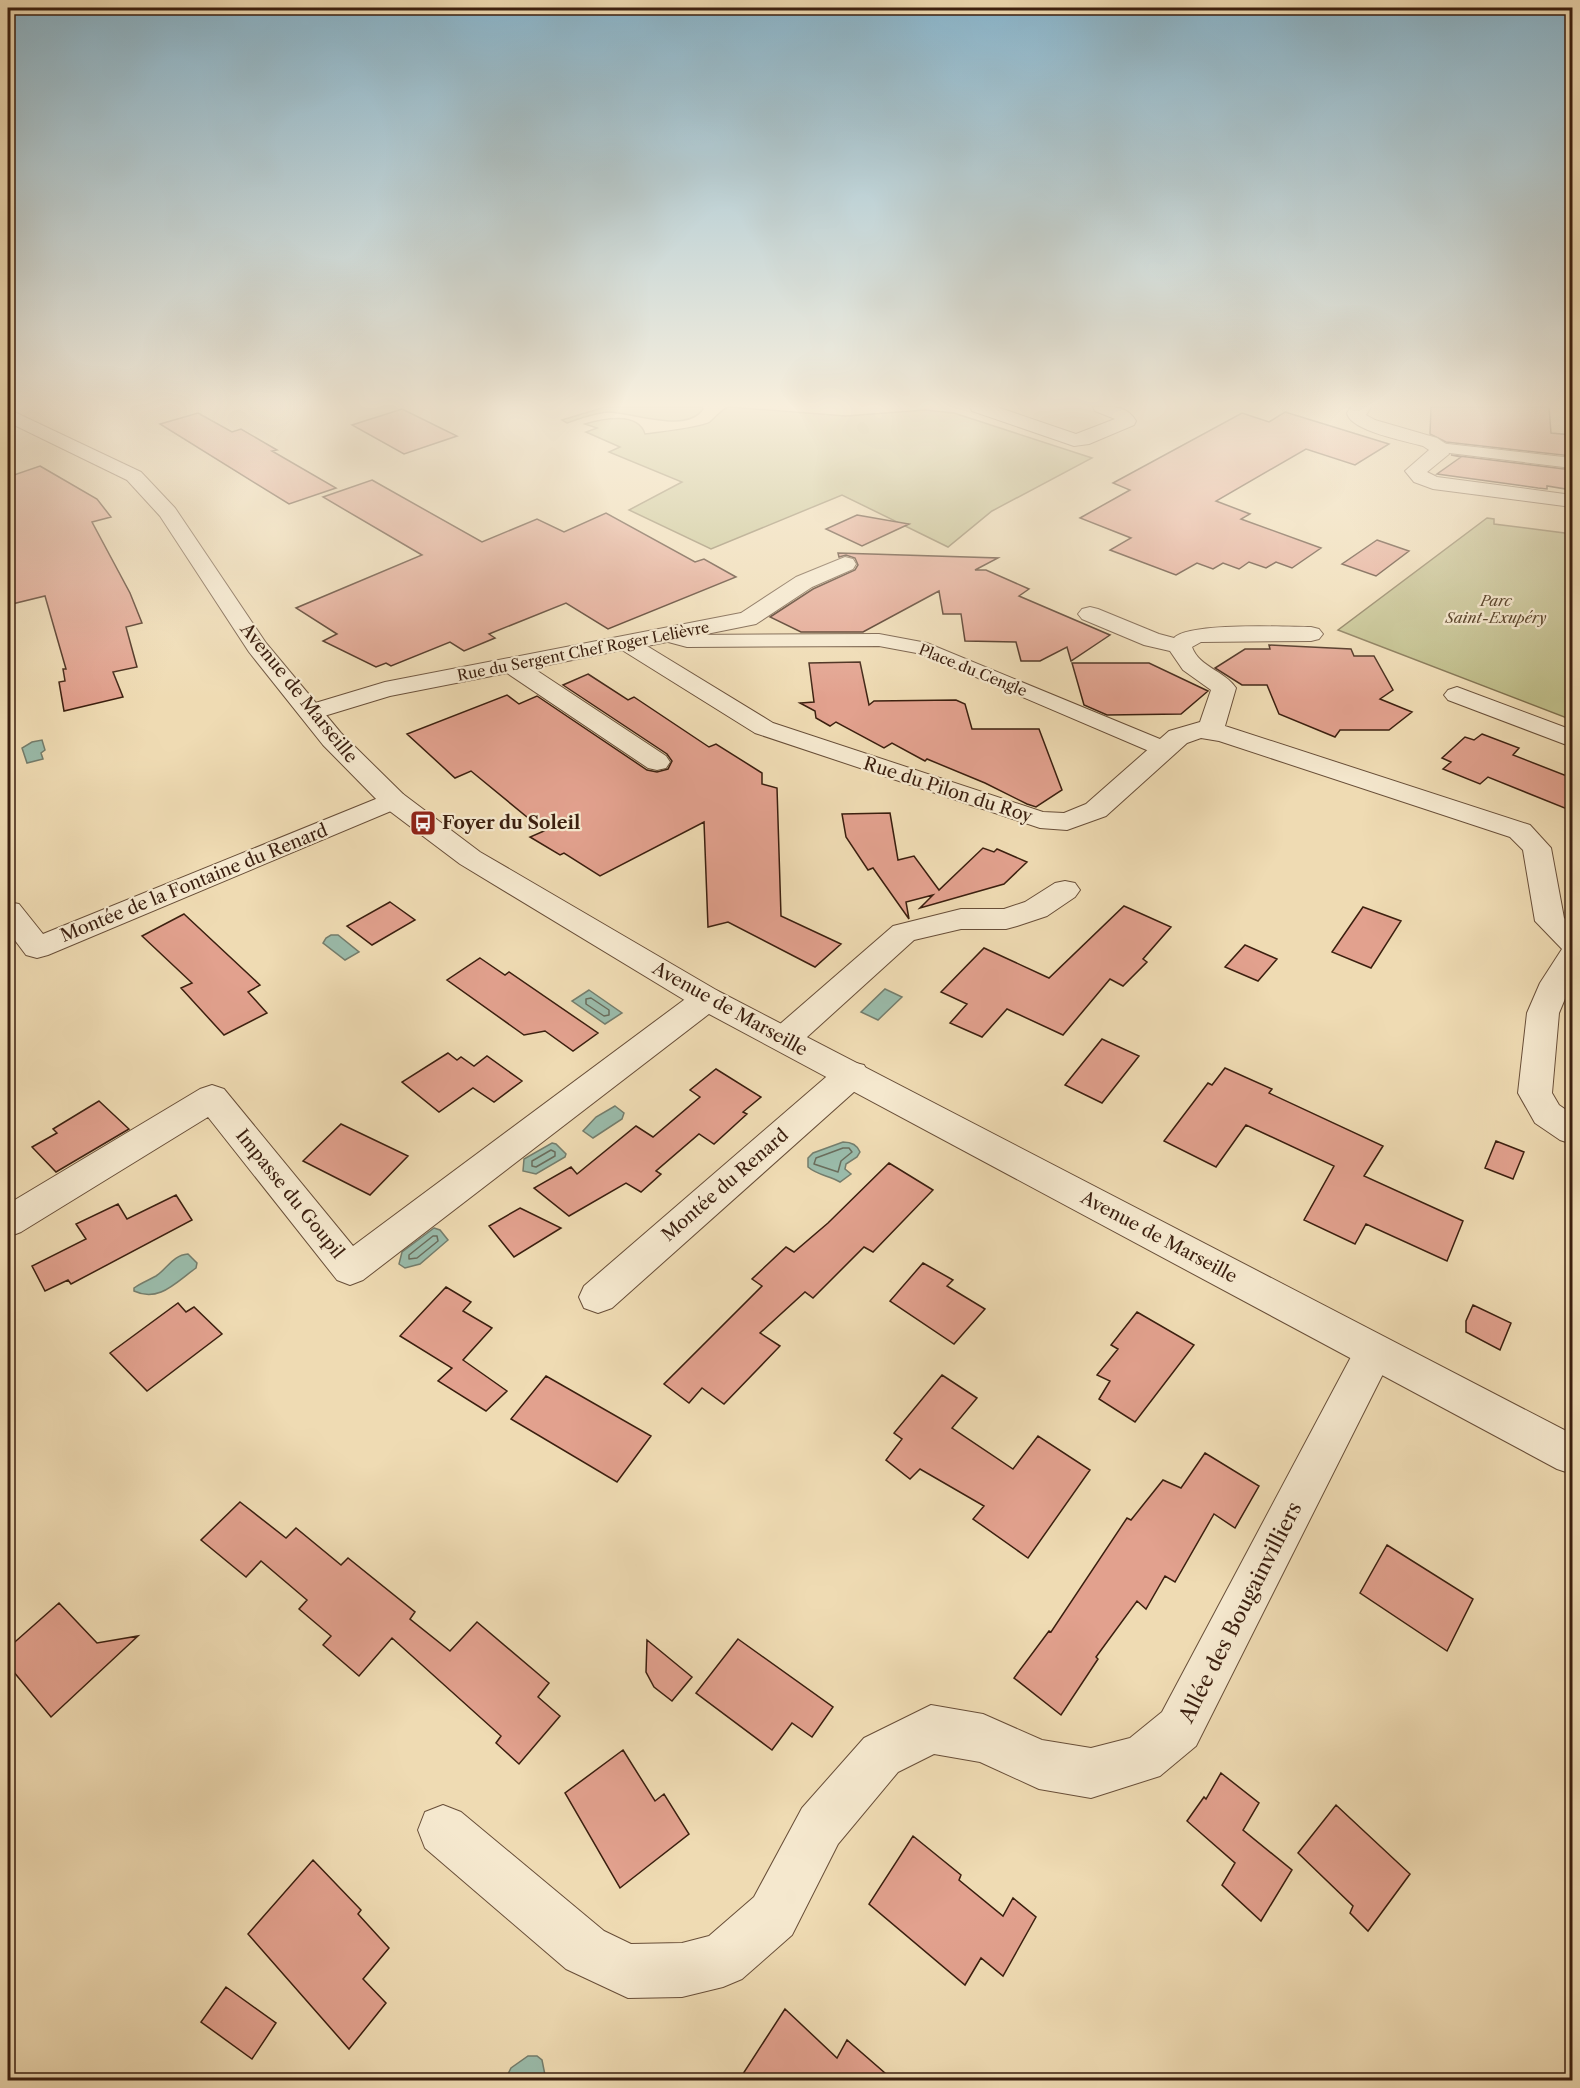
<svg xmlns="http://www.w3.org/2000/svg" width="1580" height="2088" font-family="'Libre Caslon Text',serif">
	<rect width="100%" height="100%" fill="#efdbb3"/>
	<filter id="stains"><feTurbulence type="fractalNoise" baseFrequency=".00333" numOctaves="4"/><feColorMatrix values="0 0 0 0 .2 0 0 0 0 .09 0 0 0 0 .02 0 0 0 .5 -.17"/></filter>
	<radialGradient id="worn" r=".72"><stop offset=".6" stop-color="#630" stop-opacity="0"/><stop offset="1" stop-color="#630" stop-opacity=".3"/></radialGradient>
	<!-- green -->
	<path fill="#bfbe89" stroke="#7d6e4c" stroke-width="1.5" d="M605 407H702L703 409C686 434 633 412 608 412 594 413 581 418 567 423L562 420Z
		M728 407 846 416 925 410 954 413 1092 458 992 511 948 547 842 495 711 549 629 510 682 482 609 452 620 447 586 432 597 428 585 424C602 419 638 411 645 434 658 432 701 428 710 422 717 416 720 411 728 407Z
		M1487 518 1494 519V524L1572 534V720L1338 630Z"/>
	<!-- water -->
	<path fill="#9abbaa" stroke="#747d6c" stroke-width="1.5" d="M42 740 45 750 41 753 43 759 27 763 22 748 32 742Z
		M331 935H338L359 952 345 960 323 943 326 938Z
		M885 989 902 997 878 1020 861 1012Z
		M589 990 622 1013 605 1024 572 1001Z
		M615 1106 624 1113 622 1119 593 1138 583 1131 596 1117Z
		M843 1142C851 1142 857 1144 860 1152L857 1157 846 1164 845 1169 851 1174 840 1182C830 1176 817 1175 808 1167V1158L813 1153Z
		M552 1143 556 1144 566 1154 565 1157 536 1174 523 1171 524 1159Z
		M434 1228 440 1230 448 1240 420 1264 405 1268 399 1264 402 1252Z
		M188 1254 197 1263 196 1268C176 1282 159 1303 134 1291V1288C141 1283 149 1280 156 1276 167 1269 173 1255 188 1254Z
		M528 2056H537L542 2060 546 2080H505L511 2068Z"/>
	<g fill="none" stroke-linecap="round" stroke-linejoin="round">
		<!-- shore -->
		<path stroke="#6a6d5c" stroke-width="1.5" d="M591 998 609 1010V1015L604 1016 586 1004V999Z
			M843 1148H849L852 1152 841 1161 838 1172 814 1164 816 1158Z
			M551 1150 555 1152V1156L536 1167 532 1166V1161Z
			M433 1236H437L438 1241 417 1258 409 1259V1255Z"/>
	</g>
	<!-- building -->
	<path fill="#e2a18e" stroke="#3b1f0f" stroke-width="1.5" d="M1431 407H1549L1551 433 1572 435V456L1446 442 1430 434Z
		M402 409 457 436 404 454 352 425Z
		M1285 412 1389 444 1355 465 1306 449 1216 501 1250 514 1241 519 1321 548 1292 568 1276 562 1266 568 1249 562 1239 569 1223 563 1213 569 1197 563 1176 575 1110 550 1131 538 1080 518 1130 490 1113 483 1242 413 1269 422Z
		M198 413 232 432 241 429 277 450 272 451 336 488 289 504 160 424Z
		M1451 455 1572 470V490L1547 486V489L1538 488 1437 474 1461 457Z
		M40 466 97 499 111 517 92 522 130 593 142 623 126 627 137 667 113 672 123 697 64 711 59 682 65 681 63 669H66L45 596 8 605V477Z
		M372 480 482 542 537 519 564 532 606 513 695 562 704 559 736 577 608 629 566 603 489 634 495 638 464 651 450 642 391 666 386 663 376 667 323 641 337 634 296 608 422 555 323 497Z
		M857 515 909 524 862 546 826 529Z
		M1377 540 1409 551 1376 576 1342 564Z
		M838 553 998 558 975 570H986L1029 589 1019 596 1110 635 1071 661 1067 647 1040 661H1021L1016 642 965 641 961 614H943L939 591 863 632H801L770 617 813 589 855 570 858 565 855 558 846 555 839 557Z
		M1269 645 1351 649 1354 656H1374L1393 690 1380 699 1412 712 1389 730H1340L1335 737 1279 714 1267 685H1242L1215 668 1245 649H1270Z
		M860 662 869 705 874 701 956 700 965 704 972 729H1039L1062 790 1036 807 1027 804 985 783 927 759 925 761 892 743 884 748 836 722 830 726 816 718 815 711 800 703 814 702 809 663Z
		M1072 663H1149L1208 691 1181 714 1107 715 1084 705Z
		M588 674 628 700 634 697 709 747 716 744 762 773V784L777 788 781 916 841 944 815 967 728 922 708 927 704 822 600 876 564 853 560 855 530 837 544 831 471 771 455 778 407 734 507 695 519 704 537 696 647 770 657 772 668 769 672 761 667 754 563 685Z
		M1482 734 1519 748 1513 755 1572 778V811L1488 777 1480 784 1443 769 1451 762 1442 758 1465 737 1474 740Z
		M890 813 898 860 914 856 939 890 983 848 994 852 997 849 1027 862 1004 884 920 908 933 895 906 902 909 919 873 868 868 870 846 837 842 814Z
		M390 902 415 920 372 945 347 926Z
		M1124 906 1171 927 1143 959 1147 962 1123 986 1110 979 1063 1035 1007 1009 982 1037 950 1023 967 1004 941 992 984 948 1049 978Z
		M1363 907 1401 921 1371 968 1332 952Z
		M184 914 260 985 248 992 267 1013 224 1035 181 988 192 983 142 936Z
		M1245 945 1277 959 1258 981 1225 967Z
		M480 958 505 975 509 972 598 1033 573 1051 545 1031 524 1035 447 980Z
		M1102 1039 1139 1056 1102 1103 1065 1085Z
		M448 1053 457 1060 461 1057 474 1066 487 1056 522 1081 494 1102 473 1088 439 1112 402 1082Z
		M1225 1068 1272 1089 1269 1093 1383 1146 1364 1176 1463 1221 1447 1261 1366 1224 1355 1244 1304 1220 1334 1166 1246 1125 1216 1167 1164 1141 1208 1083 1212 1085Z
		M716 1069 761 1097 743 1112 747 1114 714 1144 699 1134 656 1171 661 1174 641 1192 626 1183 569 1216 534 1188 571 1167 577 1174 636 1126 653 1137 700 1097 690 1090Z
		M99 1101 129 1129 56 1172 32 1147 57 1133 53 1129Z
		M341 1124 408 1156 370 1195 303 1161Z
		M1496 1141 1524 1152 1513 1179 1485 1168Z
		M889 1163 933 1190 873 1252 864 1247 813 1298 805 1292 760 1333 780 1346 724 1404 702 1388 689 1403 664 1384 762 1286 752 1279 786 1247 794 1252 828 1223Z
		M176 1195 192 1220 71 1284 68 1280 45 1291 32 1266 86 1239 76 1224 118 1204 127 1219Z
		M520 1208 561 1228 514 1257 489 1226Z
		M923 1263 953 1280 947 1286 985 1309 954 1344 890 1301Z
		M446 1287 471 1302 463 1311 492 1328 463 1360 507 1391 486 1411 438 1381 452 1368 400 1336Z
		M178 1303 186 1312 194 1307 222 1334 147 1391 110 1353Z
		M1473 1305 1511 1323 1500 1350 1466 1332V1321Z
		M1137 1312 1194 1345 1135 1422 1099 1399 1110 1381 1097 1375 1118 1349 1111 1345Z
		M942 1375 977 1398 952 1428 1013 1469 1038 1436 1090 1470 1028 1558 973 1519 984 1506 920 1469 910 1479 886 1460 902 1439 894 1433Z
		M546 1376 651 1436 617 1482 511 1419Z
		M1205 1453 1259 1486 1235 1528 1214 1514 1175 1582 1165 1576 1146 1609 1137 1601 1096 1657 1098 1659 1061 1715 1014 1678 1049 1631 1051 1632 1127 1518 1131 1520 1163 1480 1181 1488Z
		M240 1502 286 1538 296 1528 341 1565 348 1558 415 1612 410 1619 450 1651 477 1622 549 1683 538 1697 560 1716 519 1764 496 1743 501 1736 392 1638 359 1676 323 1645 331 1636 299 1609 307 1600 261 1561 246 1577 201 1540Z
		M1387 1545 1473 1599 1447 1651 1360 1593Z
		M59 1603 97 1643 138 1636 51 1717 8 1665V1648Z
		M738 1639 833 1707 812 1737 792 1723 772 1750 696 1693Z
		M647 1640 692 1677 672 1701 654 1687 646 1672Z
		M623 1750 655 1801 664 1794 689 1834 620 1888 565 1793Z
		M1221 1773 1259 1803 1243 1830 1292 1870 1261 1921 1222 1885 1235 1863 1187 1821 1204 1797 1206 1799Z
		M1336 1805 1410 1874 1368 1931 1350 1913 1353 1906 1298 1853Z
		M913 1836 961 1875 959 1880 1003 1916 1013 1898 1036 1917 1003 1976 981 1958 965 1985 869 1904Z
		M313 1860 361 1910 358 1914 389 1948 363 1979 386 2003 349 2049 248 1934Z
		M226 1987 276 2023 252 2059 201 2022Z
		M785 2009 837 2058 847 2040 893 2080H739Z"/>
	<g fill="none" stroke-linecap="round" stroke-linejoin="round">
		<defs>
			<path id="pedestrian" d="M1439 443 1572 458V468L1433 451 1431 448Z
				M664 629 687 635 879 634 927 643 1172 744 1175 749 1172 754 1164 755 1156 754 922 654 879 646 687 647 657 639 654 635 657 631Z"/>
			<path id="minor" d="M970 407H997L1076 434 1115 419 1095 411 1093 407C1110 407 1126 404 1136 421L1134 425 1089 444 1074 446 972 411Z
				M1351 407H1371L1366 415 1375 420 1437 438 1446 444 1449 454 1427 472 1437 477 1572 495V507L1433 489 1414 482 1405 471 1429 450 1423 446C1406 441 1350 431 1347 413Z
				M845 557 853 559 856 564 853 569 812 587 756 624 647 646 773 723 1043 812 1064 813 1086 804 1169 731 1200 722 1211 690 1183 670 1170 651 1144 645 1082 619 1078 614 1082 609 1090 607 1098 609 1159 634 1174 638C1188 622 1287 627 1311 627L1319 629 1323 634 1319 639 1311 641 1201 642 1192 647C1199 667 1225 671 1236 688L1225 726 1530 825 1551 848 1564 918 1572 925V982L1559 1013 1552 1093 1559 1105 1572 1114V1144L1560 1140 1535 1123 1518 1093 1527 1013 1540 983 1562 949 1535 921 1523 850 1510 837 1219 741 1201 738 1187 743 1106 816 1067 830 1040 828 755 733 622 650 533 668 666 756 670 762 666 768 657 770 648 768 507 673 390 696 311 720 302 717 298 712 302 707 385 682 741 613 796 577Z
				M1457 687 1572 730V747L1448 700 1444 695 1448 690Z
				M393 792 403 794 407 800 403 806 48 955 37 958 26 955 8 931V902L19 904 43 934Z
				M1065 881 1075 883 1080 890 1075 897 1047 916 1017 926 1006 929H961L914 940 796 1047 784 1051 772 1047 768 1039 772 1031 893 926 961 909H1004L1025 902 1055 883Z
				M707 988 718 991 723 999 718 1007 363 1280 350 1285 337 1280 208 1117 21 1232 8 1237V1204L200 1089 212 1085 224 1089 353 1246 696 991Z
				M852 1062 864 1065 869 1074 864 1083 612 1308 598 1313 584 1308 579 1297 584 1286 840 1065Z
				M1374 1335 1388 1340 1394 1352 1388 1364 1196 1746 1160 1776 1091 1798 1039 1789 980 1762 934 1754 898 1772 838 1844 792 1935 742 1979 723 1987 682 1997 628 1998 566 1969 425 1848 418 1830 425 1812 443 1805 461 1812 604 1931 631 1944 682 1943 709 1936 754 1897 802 1808 864 1738 931 1705 983 1714 1042 1740 1091 1748 1130 1738 1162 1712 1360 1340Z"/>
			<path id="tertiary" d="M8 409 141 472 175 508 266 643 341 733 403 794 480 852 718 991 1572 1434V1474L1557 1469 696 1007 460 864 383 806 323 745 249 652 160 516 127 480 8 422Z"/>
		</defs>
		<!-- pedestrian casing -->
		<use href="#pedestrian" stroke="#684e38" stroke-width="2"/>
		<!-- minor casing -->
		<use href="#minor" stroke="#684e38" stroke-width="2"/>
		<!-- tertiary casing -->
		<use href="#tertiary" stroke="#684e38" stroke-width="2"/>
		<!-- pedestrian -->
		<use href="#pedestrian" fill="#f5e8ce" fill-rule="evenodd"/>
		<!-- minor -->
		<use href="#minor" fill="#f5e8ce" fill-rule="evenodd"/>
		<!-- tertiary -->
		<use href="#tertiary" fill="#f5e8ce" fill-rule="evenodd"/>
	</g>
	<!-- sky -->
	<linearGradient id="sky" x2="0" y2="1"><stop stop-color="#89b7cf"/><stop offset="0.58" stop-color="#f8efdd"/><stop offset="1" stop-color="#f8efdd" stop-opacity="0"/></linearGradient>
	<rect width="1580" height="699" fill="url(#sky)"/>
	<!-- icons -->
	<defs>
		<symbol id="bus-square" viewBox="-11 -11 22 22"><rect x="-9" y="-9" width="18" height="18" rx="4" fill="#8f2418" stroke="#f5e8ce"/><path d="M-5-6H5V4H4V6H2V4H-2V6H-4V4H-5ZM-3.5-4V0h7V-4ZM-3.5 1.2v1.5H-2V1.2ZM2 1.2v1.5H3.5V1.2Z" fill="#fff"/></symbol>
	</defs>
	<g fill-rule="evenodd">
		<use href="#bus-square" x="408" y="808" width="30" height="30"/>
	</g>
	<g text-anchor="middle" dominant-baseline="central" stroke-width="4.5" stroke-linejoin="round" paint-order="stroke">
		<!-- far-park labels -->
		<g font-size="15" font-style="italic" fill="#5c472e" stroke="#f5e8ce">
			<text x="1496" y="600">Parc<tspan x="1496" dy="17">Saint-Exupéry</tspan></text>
		</g>
		<!-- far-street labels -->
		<g font-size="15" fill="#3b1f0f" stroke="#f5e8ce">
			<text transform="translate(583 651) rotate(-11)">Rue du Sergent Chef Roger Lelièvre</text>
			<text transform="translate(973 670) rotate(22)">Place du Cengle</text>
		</g>
		<!-- street labels -->
		<g font-size="18" fill="#3b1f0f" stroke="#f5e8ce">
			<text transform="translate(299 693) rotate(51)">Avenue de Marseille</text>
			<text transform="translate(948 790) rotate(18)">Rue du Pilon du Roy</text>
			<text transform="translate(194 883) rotate(-22)">Montée de la Fontaine du Renard</text>
			<text transform="translate(730 1009) rotate(29)">Avenue de Marseille</text>
			<text transform="translate(725 1185) rotate(-41)">Montée du Renard</text>
			<text transform="translate(290 1194) rotate(51)">Impasse du Goupil</text>
			<text transform="translate(1159 1237) rotate(28)">Avenue de Marseille</text>
		</g>
		<!-- poi labels -->
		<g font-size="18" font-weight="bold" fill="#3b1f0f" stroke="#f5e8ce" text-anchor="start">
			<text x="442" y="823">Foyer du Soleil</text>
		</g>
		<!-- near-street labels -->
		<g font-size="21" fill="#3b1f0f" stroke="#f5e8ce">
			<text transform="translate(1240 1612) rotate(-63)">Allée des Bougainvilliers</text>
		</g>
	</g>
	<!-- margin -->
	<rect width="1580" height="2088" fill="none" stroke="#efdbb3" stroke-width="30"/>
	<rect x="9" y="9" width="1562" height="2070" fill="none" stroke="#3b1f0f" stroke-width="3"/>
	<rect x="15" y="15" width="1550" height="2058" fill="none" stroke="#3b1f0f" stroke-width="1.5"/>
	<rect width="100%" height="100%" filter="url(#stains)"/>
	<rect width="100%" height="100%" fill="url(#worn)"/>
</svg>
